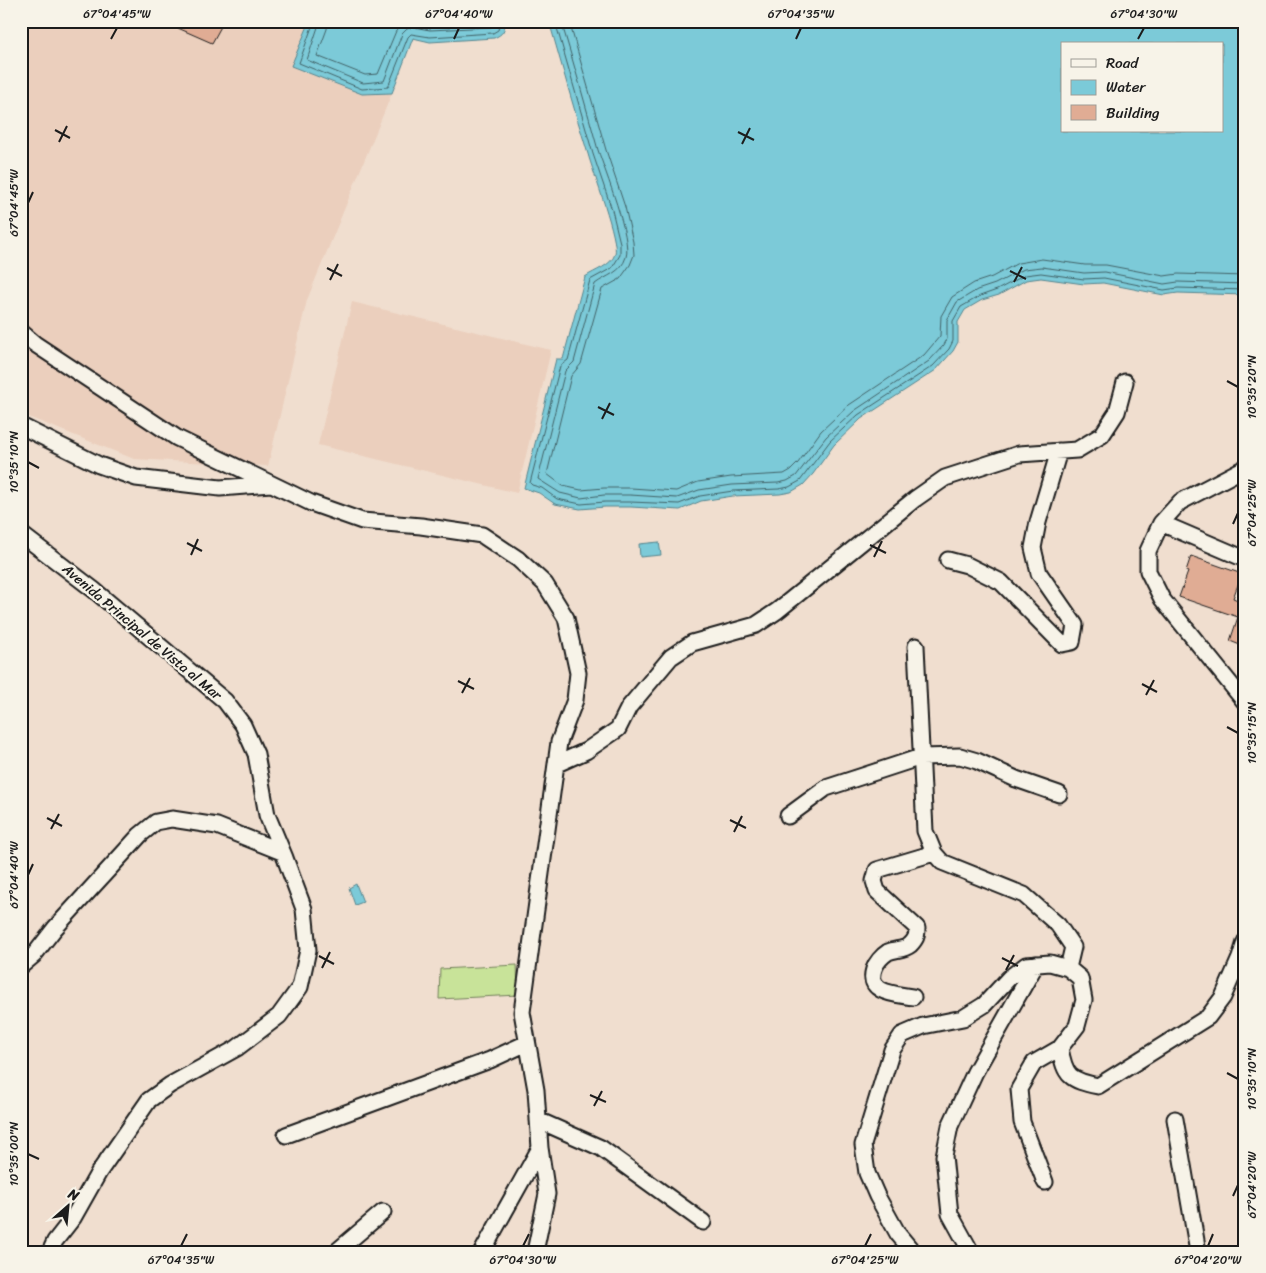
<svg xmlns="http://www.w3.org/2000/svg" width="1266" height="1273" font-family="Sriracha,sans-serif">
	<rect width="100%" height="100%" fill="#f0decf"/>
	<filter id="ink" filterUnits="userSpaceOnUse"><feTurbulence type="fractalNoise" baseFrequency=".02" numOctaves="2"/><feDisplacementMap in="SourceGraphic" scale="10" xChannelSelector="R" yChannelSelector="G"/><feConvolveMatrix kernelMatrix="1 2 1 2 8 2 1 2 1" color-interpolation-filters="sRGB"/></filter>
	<g filter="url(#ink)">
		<!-- built -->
		<path fill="#ebcfbd" d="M21 21H310L292 66 362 94 392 93 307 300 268 466 134 459 21 414Z
			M352 302 551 350 517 493 318 445Z"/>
		<!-- green -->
		<path fill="#c8e399" stroke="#72805a" d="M517 965 518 995 439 999 440 969Z"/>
		<!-- water -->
		<path fill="#7bcad8" stroke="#55848d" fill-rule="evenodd" d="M310 21H505C505 31 503 34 494 38L430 42 413 38 392 93 362 94 291 66Z
			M549 21H1245V295L1178 293 1164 295 1103 283 1084 284 1041 278 1026 280 999 295 982 300 965 310 958 322V342L953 351 936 370 861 419 834 445 813 474 803 485 791 492 780 494 733 496 701 501 680 510 631 507H605L580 509 555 504 539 493 524 488 556 359H563L585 277C595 270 611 266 615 254 619 240 593 172 588 154 574 110 562 66 549 21ZM1062 44H1222V131H1062Z
			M659 542 661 555 640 557 639 544Z
			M356 884 363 902 355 905 349 888Z"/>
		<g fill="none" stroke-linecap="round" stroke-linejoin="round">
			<!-- shore -->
			<path stroke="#426267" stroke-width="1" d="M314 21 299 63 362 89 388 87 408 37 411 34 430 37 493 33 498 30 501 21
				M320 21 307 60 363 83 384 81 402 34 407 29 413 27 430 30 491 27 494 25V21
				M328 21 327 29 317 56 365 75 378 74 396 31 406 21
				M555 21 593 154 612 210 620 243V255L612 268 590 280 568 360 560 366 530 483 532 485 542 488 557 499 581 504 605 502H630L679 504 700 496 733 491 779 489 789 487 800 481 830 441 858 415 933 366 949 349 953 341V321L961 307 980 296 997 290 1025 275 1041 273 1084 279 1104 278 1164 290 1178 288 1245 290
				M561 21C574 64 586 107 598 150 605 171 632 239 626 257 621 273 607 275 595 284L574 362 565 371 538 479 560 493 581 498 604 495H630L677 498 699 490 732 485 778 483 787 481 796 476 826 437 854 411 929 361 944 345 947 339V320L957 302 977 290 995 284 1024 269 1042 267 1084 273 1105 272 1164 284 1178 282 1245 284
				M569 21 606 150 625 207 633 242 634 255 630 265 620 279 602 289 581 364 571 376 547 474 563 486 581 490 604 488H631L676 491 698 482 731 477 784 474 791 470 798 463 821 431 849 405 924 355 940 336 941 316 952 297 974 283 992 277 1018 263 1042 259 1085 265H1106L1164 276 1178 274 1245 276"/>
		</g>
		<!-- building -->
		<path fill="#e0ac94" stroke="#1c1c1c" d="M162 21H224L212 43Z
			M1191 556 1242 574 1233 598 1245 603V647L1230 641 1238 617 1179 597 1188 572 1186 571Z"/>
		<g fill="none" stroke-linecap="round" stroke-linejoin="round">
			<defs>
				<path id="minor" d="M21 332 35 344 177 438 311 503 362 521 421 526 482 535 518 559 545 584 566 618 578 673 575 700 559 742 522 1012 536 1090 540 1148 547 1194 535 1252
					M21 426 99 465 136 478 220 488 271 484
					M1245 468 1180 502 1161 523 1148 551V571L1162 599 1245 702
					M1161 523 1245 559
					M21 534 94 590 225 701 243 725 256 754 267 815 285 858 304 909 308 950 300 987 279 1016 237 1048 170 1085 149 1100 99 1172 73 1218 55 1241 50 1252
					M948 560 967 565 1001 582 1062 644 1072 642 1075 625 1039 573 1033 548 1038 522 1059 451
					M916 646 925 831 934 853 942 862 1024 895 1058 925 1073 947 1068 968
					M557 764 586 751 618 729 629 707 671 657 692 643 756 625 777 611 915 499 945 478 1019 454 1077 450 1102 435 1117 412 1125 382
					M788 816 826 788 921 757 960 756 977 761 1016 779 1059 794
					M21 966 34 955 55 928 140 835 156 822 172 819 217 826 282 852
					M913 997C897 994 866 994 874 969 876 963 882 956 888 952 895 949 904 950 910 945 916 939 917 936 917 928L877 891 874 881 877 870 934 853
					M1060 1048C1065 1077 1070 1080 1098 1086L1208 1017 1223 997 1240 958 1245 942
					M1175 1119 1198 1252
					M538 1120 601 1148 703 1222
					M286 1135 490 1060 527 1043
					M336 1252 383 1212
					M482 1252 540 1148
					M913 1252 898 1234 877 1196 867 1173 863 1145 892 1050 902 1035 923 1026 963 1018 984 1005 1009 978 1026 965 1050 963 1068 968 1080 978 1084 1000 1077 1026 1060 1048 1034 1063 1019 1089 1022 1122 1045 1182
					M971 1252 950 1214 944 1156 950 1126 975 1072 1036 964"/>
			</defs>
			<!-- minor casing -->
			<use href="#minor" stroke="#1c1c1c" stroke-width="19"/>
			<!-- minor -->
			<use href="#minor" stroke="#f7f3e8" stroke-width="15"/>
		</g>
	</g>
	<!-- ticks -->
	<path fill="none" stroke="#1c1c1c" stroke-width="2" d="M111 39 117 28M454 39 459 28M796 39 801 28M1138 39 1144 28M55 130 70 138M738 132 754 140M59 142 67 126M742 144 750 128M28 203 33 192M327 268 342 276M1010 271 1026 279M330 280 338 264M1014 282 1022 267M1227 381 1238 387M598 407 614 415M602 419 610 403M28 462 39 468M1233 524 1238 513M187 543 202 551M870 545 886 553M191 555 198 539M874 557 882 541M458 681 474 689M1142 684 1157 692M462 693 470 678M1146 695 1154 680M1227 727 1238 733M47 818 62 826M730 820 746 828M51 829 59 814M734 832 742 816M28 875 33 864M319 956 334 964M1002 958 1018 966M322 968 330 952M1006 970 1014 955M1227 1073 1238 1079M590 1095 606 1102M594 1106 602 1091M28 1154 39 1159M1233 1196 1238 1185M181 1246 187 1234M523 1246 529 1234M865 1246 871 1234M1208 1246 1213 1234"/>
	<g text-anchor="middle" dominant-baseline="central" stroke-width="4.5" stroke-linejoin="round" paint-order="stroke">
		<!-- street labels -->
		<g font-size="14" fill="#1c1c1c" stroke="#f7f3e8">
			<text transform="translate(142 632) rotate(40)">Avenida Principal de Vista al Mar</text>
		</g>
	</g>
	<!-- margin -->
	<rect width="1266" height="1273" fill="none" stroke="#f7f3e8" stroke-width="55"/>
	<!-- legend -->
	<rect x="1061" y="42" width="162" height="90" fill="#f7f3e8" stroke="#9f9d96"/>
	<rect x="1071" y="59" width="25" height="8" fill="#f7f3e8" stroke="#9f9d96"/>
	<text x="1106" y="68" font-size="15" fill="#1c1c1c">Road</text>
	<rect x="1071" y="80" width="25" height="15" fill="#7bcad8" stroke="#9f9d96"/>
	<text x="1106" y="92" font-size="15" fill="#1c1c1c">Water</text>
	<rect x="1071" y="105" width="25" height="15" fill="#e0ac94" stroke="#9f9d96"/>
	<text x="1106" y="118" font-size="15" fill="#1c1c1c">Building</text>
	<!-- north arrow -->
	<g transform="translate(68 1206) rotate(27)" stroke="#f7f3e8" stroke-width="4" paint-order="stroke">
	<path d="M0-4L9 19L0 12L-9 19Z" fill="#1c1c1c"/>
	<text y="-8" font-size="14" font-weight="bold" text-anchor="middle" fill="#1c1c1c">N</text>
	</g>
	<rect x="28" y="28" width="1210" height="1218" fill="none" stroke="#1c1c1c" stroke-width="2"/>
	<g font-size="12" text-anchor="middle" fill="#1c1c1c">
		<text x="117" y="18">67°04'45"W</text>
		<text x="459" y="18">67°04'40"W</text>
		<text x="801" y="18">67°04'35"W</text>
		<text x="1144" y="18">67°04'30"W</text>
		<text transform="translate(14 203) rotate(-90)" y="4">67°04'45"W</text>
		<text transform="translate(1252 387) rotate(-90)" y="4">10°35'20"N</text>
		<text transform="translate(14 462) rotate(-90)" y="4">10°35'10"N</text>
		<text transform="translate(1252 513) rotate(-90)" y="4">67°04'25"W</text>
		<text transform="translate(1252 733) rotate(-90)" y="4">10°35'15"N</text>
		<text transform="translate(14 875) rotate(-90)" y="4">67°04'40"W</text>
		<text transform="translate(1252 1079) rotate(-90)" y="4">10°35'10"N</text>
		<text transform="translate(14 1154) rotate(-90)" y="4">10°35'00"N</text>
		<text transform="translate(1252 1185) rotate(-90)" y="4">67°04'20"W</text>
		<text x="181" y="1264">67°04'35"W</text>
		<text x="523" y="1264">67°04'30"W</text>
		<text x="865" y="1264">67°04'25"W</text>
		<text x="1208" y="1264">67°04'20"W</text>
	</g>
</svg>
